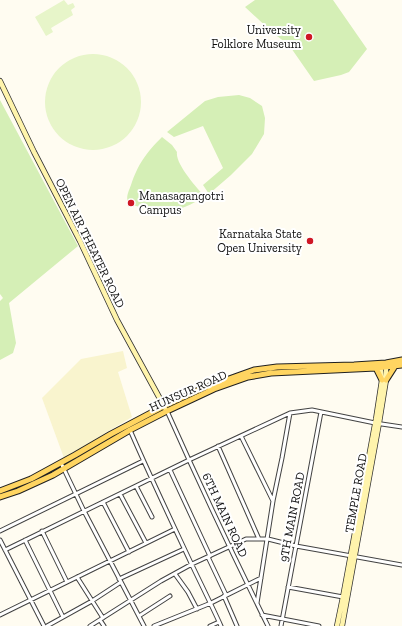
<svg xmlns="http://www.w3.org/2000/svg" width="402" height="626" font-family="'Zilla Slab',serif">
	<rect width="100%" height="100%" fill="#fffcf1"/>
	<!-- farmland -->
	<path fill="#f9f4ce" d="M123 351 127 368 118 372 132 417 64 458 42 398 81 359Z"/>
	<!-- green -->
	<path fill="#d5efb6" d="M255 0H333L367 49 349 72 341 75 314 81 289 45 273 33 245 7Z
		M239 95 250 98 262 106 265 118 264 134 252 154 231 175 209 194 203 185 223 168 203 126 174 137 167 132 205 101 218 97Z
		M0 100 78 246 9 303 16 343 13 353 0 360V301L3 298 0 294Z
		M162 137 172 145 177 152C175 164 197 188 205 197 191 204 175 214 158 212 148 210 138 206 128 204 126 196 128 193 131 185 138 164 146 153 162 137Z"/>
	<!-- pitch -->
	<path fill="#e7f5c9" d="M64 0 68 5 73 3 75 7 71 10 73 15 51 28 53 32 46 36 35 17Z
		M45 102a48 48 0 1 1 96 0a48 48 0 1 1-96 0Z"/>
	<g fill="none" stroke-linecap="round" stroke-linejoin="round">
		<defs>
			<path id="street" d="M167 411C199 483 233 555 268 626
				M130 430C149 474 170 518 191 563 201 584 211 604 221 626
				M241 436 273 501
				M218 446 259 539
				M61 463 84 511 144 626
				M170 470 210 556
				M136 486 152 517
				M120 494 146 543
				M103 502 129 552
				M0 531 143 461
				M42 531 67 582
				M0 540 44 626
				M25 540 63 617
				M5 550 189 460 290 413 312 410 375 423 402 427
				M208 557 226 595
				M175 574 188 592 197 609
				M77 577 103 618
				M119 579 184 549
				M288 587 343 597
				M224 596 237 626
				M257 603 273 501 282 458 290 413
				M0 615 175 529
				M262 615 319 626
				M139 616 170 596
				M100 620 104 626
				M47 626 92 601 121 582
				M90 626 161 581 192 564 246 539H268L296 546 402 565
				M154 626 211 603 261 578
				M210 626 219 622
				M281 626 321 412"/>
			<path id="secondary" d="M0 81 34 152 80 241 117 320 165 408
				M337 626 343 597 376 419 382 380 380 364
				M342 626 379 423 386 380V364"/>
			<path id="primary" d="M376 368 382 380
				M386 380 395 366
				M0 491 31 479 75 455 111 434 164 406 201 389 254 370 277 367 354 365 386 363 402 360
				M0 497 18 491 53 475 130 430 167 411 214 389 248 377 271 373 376 368 402 365"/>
		</defs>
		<!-- street casing -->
		<use href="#street" stroke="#424242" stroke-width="5"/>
		<!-- secondary casing -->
		<use href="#secondary" stroke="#313131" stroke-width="6"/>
		<!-- primary casing -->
		<use href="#primary" stroke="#202020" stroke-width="7"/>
		<!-- street -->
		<use href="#street" stroke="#fff" stroke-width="3"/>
		<!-- secondary -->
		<use href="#secondary" stroke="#fff4ac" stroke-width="4.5"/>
		<!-- primary -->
		<use href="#primary" stroke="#ffd561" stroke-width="5"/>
	</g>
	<!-- markers -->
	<g fill="#cf1724" stroke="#fff" stroke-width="1.5">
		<circle cx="309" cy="37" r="4"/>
		<circle cx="131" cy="203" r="4"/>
		<circle cx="310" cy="241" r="4"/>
	</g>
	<g text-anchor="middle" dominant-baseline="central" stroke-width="4" stroke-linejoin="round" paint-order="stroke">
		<!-- poi labels -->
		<g font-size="12" fill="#0f0f0f" stroke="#fff" text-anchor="end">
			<text x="301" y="30">University<tspan x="301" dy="14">Folklore Museum</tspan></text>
			<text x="139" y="196" text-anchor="start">Manasagangotri<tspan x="139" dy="14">Campus</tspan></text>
			<text x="302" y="234">Karnataka State<tspan x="302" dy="14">Open University</tspan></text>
		</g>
		<!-- street labels -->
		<g font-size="12" fill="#0f0f0f" stroke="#fff">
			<text transform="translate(90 243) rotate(64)">OPEN AIR THEATER ROAD</text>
			<text transform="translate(188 391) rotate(-24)">HUNSUR ROAD</text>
			<text transform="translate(356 493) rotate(-80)">TEMPLE ROAD</text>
			<text transform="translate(225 515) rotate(65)">6TH MAIN ROAD</text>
			<text transform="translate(292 517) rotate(-79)">9TH MAIN ROAD</text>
		</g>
	</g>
</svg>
